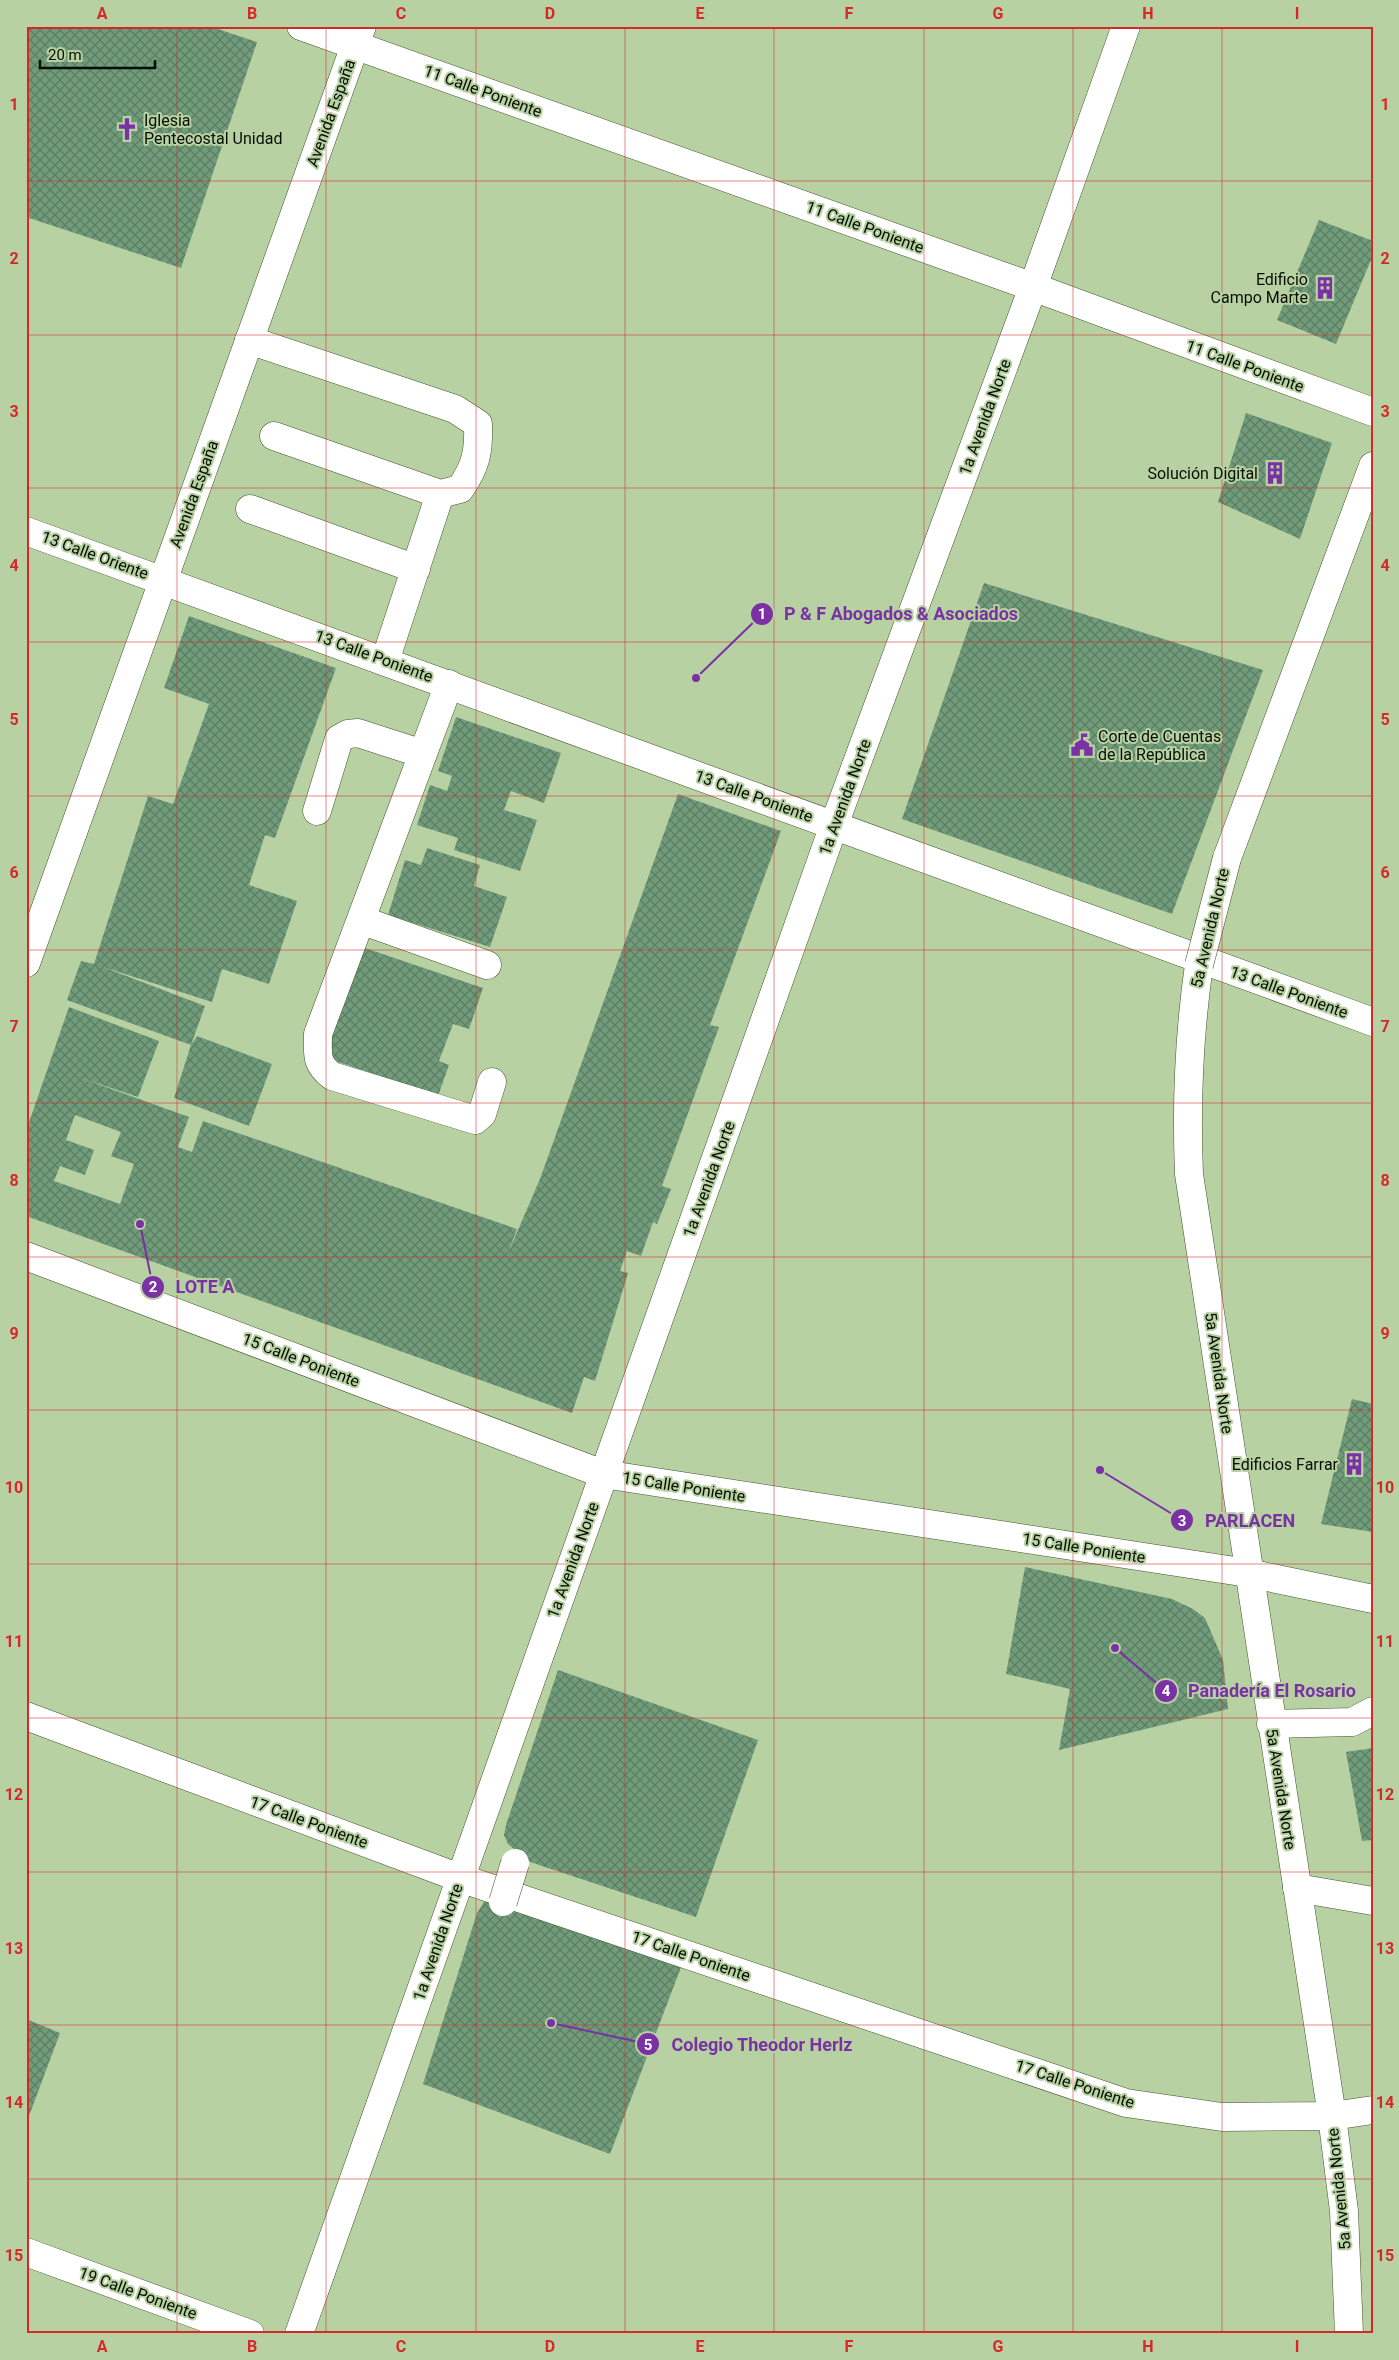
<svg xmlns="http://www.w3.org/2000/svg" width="1399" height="2360" font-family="Roboto,sans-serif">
	<defs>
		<pattern id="building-cross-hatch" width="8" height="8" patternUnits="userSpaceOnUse" patternTransform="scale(1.25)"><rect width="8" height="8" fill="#719c7b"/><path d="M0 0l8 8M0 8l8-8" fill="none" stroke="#5b7e62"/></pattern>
	</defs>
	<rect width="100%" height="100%" fill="#b8d1a3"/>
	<!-- building -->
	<path fill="url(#building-cross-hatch)" fill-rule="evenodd" d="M26 26H209L257 42 181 268 26 217Z
		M1319 220 1373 241V255L1336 344 1277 320Z
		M1246 413 1332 443 1300 539 1218 502Z
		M984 583 1263 670 1172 914 902 819Z
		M189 616 336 668 275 838 265 835 249 885 297 901 269 984 222 969 212 1002 103 967 205 1006 191 1045 67 1000 81 961 94 964 148 796 173 804 209 704 164 688Z
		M456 717 561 753 544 803 511 791 504 810 537 820 520 871 454 850 458 838 417 825 430 785 447 791 452 776 438 771Z
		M678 794 781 831 710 1025 719 1027 662 1186 671 1189 657 1224 653 1222 641 1256 627 1251 620 1271 628 1273 595 1381 584 1377 572 1413 26 1216V1131L69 1007 159 1041 138 1097 81 1078 189 1117 178 1147 192 1152 203 1121 517 1229 508 1253 540 1179ZM75 1115 121 1132 111 1156 134 1164 120 1204 54 1181 60 1166 85 1175 94 1150 66 1140Z
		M427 848 480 865 474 886 507 897 490 947 388 915 405 860 421 865Z
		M362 947 483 988 469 1029 453 1024 439 1061 449 1065 438 1096 324 1057Z
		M197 1036 272 1064 249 1126 174 1098 191 1045Z
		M1352 1399 1373 1404V1532L1321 1524Z
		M1025 1567 1172 1599 1193 1609 1205 1618 1223 1660 1228 1709 1059 1750 1070 1689 1006 1674Z
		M558 1670 758 1740 696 1917 542 1866 528 1861 508 1844 504 1835 506 1825Z
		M1373 1748V1840L1362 1841 1346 1752Z
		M493 1900 683 1962 610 2154 423 2084 477 1913 484 1902Z
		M26 2019 60 2033 26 2124Z"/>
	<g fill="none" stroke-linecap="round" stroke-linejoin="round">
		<defs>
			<path id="minor" d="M301 26 1033 287 1373 412
				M249 340 455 409 478 424C479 452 476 466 460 489L440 494 274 436
				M250 509 416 569
				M26 531 1373 1022
				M385 661 440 494
				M449 684 318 1034C318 1054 315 1063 332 1076L475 1120 482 1114 492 1082
				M317 811 339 739 348 734 358 733 423 754
				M361 920 487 965
				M26 1256 603 1474 1248 1573 1373 1599
				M26 1716 460 1878 1126 2103 1222 2117 1332 2116 1373 2110
				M1271 1724 1352 1722 1373 1711
				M1297 1888 1373 1901
				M26 2252 250 2334
				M299 2334 834 825 1033 287 1126 26"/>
			<path id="major" d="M1227 858 1373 466
				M26 963 362 26
				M1199 965C1189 1035 1186 1103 1189 1174L1332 2116 1344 2211 1349 2334"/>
		</defs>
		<!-- minor casing -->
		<use href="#minor" stroke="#40552c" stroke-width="29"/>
		<!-- major casing -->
		<use href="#major" stroke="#40552c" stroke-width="29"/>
		<!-- minor -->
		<use href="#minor" stroke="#fff" stroke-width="28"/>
		<!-- major -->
		<use href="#major" stroke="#fff" stroke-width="28"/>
		<defs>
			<path id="minor-bridge" d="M503 1902 515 1863"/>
			<path id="major-bridge" d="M1199 965 1227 858"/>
		</defs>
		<!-- minor-bridge casing -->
		<use href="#minor-bridge" stroke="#40552c" stroke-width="29" stroke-linecap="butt"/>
		<!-- major-bridge casing -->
		<use href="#major-bridge" stroke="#40552c" stroke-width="29" stroke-linecap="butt"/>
		<!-- minor-bridge -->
		<use href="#minor-bridge" stroke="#fff" stroke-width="28"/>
		<!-- major-bridge -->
		<use href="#major-bridge" stroke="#fff" stroke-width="28"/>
	</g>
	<!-- grid -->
	<path fill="none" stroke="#d62828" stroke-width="1" stroke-opacity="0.55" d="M177 26V2334M326 26V2334M476 26V2334M625 26V2334M774 26V2334M924 26V2334M1073 26V2334M1222 26V2334M26 181H1373M26 335H1373M26 488H1373M26 642H1373M26 796H1373M26 950H1373M26 1103H1373M26 1257H1373M26 1410H1373M26 1564H1373M26 1718H1373M26 1872H1373M26 2025H1373M26 2179H1373"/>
	<!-- icons -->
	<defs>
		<symbol id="church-bare" viewBox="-9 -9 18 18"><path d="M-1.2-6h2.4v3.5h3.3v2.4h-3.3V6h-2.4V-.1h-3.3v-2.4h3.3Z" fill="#7a31a3" stroke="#b8d1a3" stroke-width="2.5" paint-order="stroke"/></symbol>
		<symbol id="building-bare" viewBox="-9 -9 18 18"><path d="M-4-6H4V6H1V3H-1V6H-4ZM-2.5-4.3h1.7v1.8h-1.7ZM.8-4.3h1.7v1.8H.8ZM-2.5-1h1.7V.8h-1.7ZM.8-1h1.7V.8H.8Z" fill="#7a31a3" stroke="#b8d1a3" stroke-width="2.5" paint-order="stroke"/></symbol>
		<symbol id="civic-bare" viewBox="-9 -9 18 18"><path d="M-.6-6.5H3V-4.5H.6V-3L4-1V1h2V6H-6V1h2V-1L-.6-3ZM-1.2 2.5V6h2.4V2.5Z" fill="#7a31a3" stroke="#b8d1a3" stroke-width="2.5" paint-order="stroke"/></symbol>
	</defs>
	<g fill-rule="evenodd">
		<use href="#church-bare" x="111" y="113" width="32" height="32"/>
		<use href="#building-bare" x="1309" y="272" width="32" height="32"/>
		<use href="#building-bare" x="1259" y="457" width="32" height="32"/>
		<use href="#civic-bare" x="1066" y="729" width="32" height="32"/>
		<use href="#building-bare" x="1338" y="1448" width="32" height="32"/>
	</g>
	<g text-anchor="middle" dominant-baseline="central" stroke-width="4" stroke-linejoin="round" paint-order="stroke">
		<!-- street labels -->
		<g font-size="16" fill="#060e01" stroke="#b8d1a3">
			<text transform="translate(483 91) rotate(20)">11 Calle Poniente</text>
			<text transform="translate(331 113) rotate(-70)">Avenida España</text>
			<text transform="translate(865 227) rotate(20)">11 Calle Poniente</text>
			<text transform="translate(1245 366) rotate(20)">11 Calle Poniente</text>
			<text transform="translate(985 417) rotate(-70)">1a Avenida Norte</text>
			<text transform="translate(194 494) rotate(-70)">Avenida España</text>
			<text transform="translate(95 555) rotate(20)">13 Calle Oriente</text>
			<text transform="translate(374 656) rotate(20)">13 Calle Poniente</text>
			<text transform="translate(754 796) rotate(20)">13 Calle Poniente</text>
			<text transform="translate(845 797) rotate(-70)">1a Avenida Norte</text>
			<text transform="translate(1210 928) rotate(-77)">5a Avenida Norte</text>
			<text transform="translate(1289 992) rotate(20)">13 Calle Poniente</text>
			<text transform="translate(709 1179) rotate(-70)">1a Avenida Norte</text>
			<text transform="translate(301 1360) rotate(21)">15 Calle Poniente</text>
			<text transform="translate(1219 1373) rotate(82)">5a Avenida Norte</text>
			<text transform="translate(684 1487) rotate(9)">15 Calle Poniente</text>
			<text transform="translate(1084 1548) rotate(9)">15 Calle Poniente</text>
			<text transform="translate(573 1560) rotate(-70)">1a Avenida Norte</text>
			<text transform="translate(1281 1789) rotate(81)">5a Avenida Norte</text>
			<text transform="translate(309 1822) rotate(20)">17 Calle Poniente</text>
			<text transform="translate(438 1942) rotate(-71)">1a Avenida Norte</text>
			<text transform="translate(691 1956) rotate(19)">17 Calle Poniente</text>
			<text transform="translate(1075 2084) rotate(18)">17 Calle Poniente</text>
			<text transform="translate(1339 2189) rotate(-96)">5a Avenida Norte</text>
			<text transform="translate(138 2293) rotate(20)">19 Calle Poniente</text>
		</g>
		<!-- poi labels -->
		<g font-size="16" fill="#060e01" stroke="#b8d1a3" text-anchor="end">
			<text x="144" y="120" text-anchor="start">Iglesia<tspan x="144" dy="18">Pentecostal Unidad</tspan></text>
			<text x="1308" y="279">Edificio<tspan x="1308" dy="18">Campo Marte</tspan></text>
			<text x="1258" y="473">Solución Digital</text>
			<text x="1098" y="736" text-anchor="start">Corte de Cuentas<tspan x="1098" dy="18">de la República</tspan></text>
			<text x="1338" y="1464">Edificios Farrar</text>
		</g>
	</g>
	<!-- callouts -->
	<path fill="none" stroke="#7a31a3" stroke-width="2" d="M696 678L762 614M140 1224L153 1287M1100 1470L1182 1520M1115 1648L1166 1691M551 2023L648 2044"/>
	<g fill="#7a31a3" stroke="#b8d1a3" stroke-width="2">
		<circle cx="696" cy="678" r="5"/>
		<circle cx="140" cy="1224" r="5"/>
		<circle cx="1100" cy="1470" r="5"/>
		<circle cx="1115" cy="1648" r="5"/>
		<circle cx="551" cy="2023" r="5"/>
		<circle cx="762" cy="614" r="12"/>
		<circle cx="153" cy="1287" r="12"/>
		<circle cx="1182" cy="1520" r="12"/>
		<circle cx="1166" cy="1691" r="12"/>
		<circle cx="648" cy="2044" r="12"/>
	</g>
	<g font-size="15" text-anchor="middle" font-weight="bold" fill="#fff">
		<text x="762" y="619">1</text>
		<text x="153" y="1292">2</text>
		<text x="1182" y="1526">3</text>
		<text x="1166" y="1696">4</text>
		<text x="648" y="2050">5</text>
	</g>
	<g font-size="18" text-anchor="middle" font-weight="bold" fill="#7a31a3" stroke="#b8d1a3" stroke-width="4" stroke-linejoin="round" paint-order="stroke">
		<text x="901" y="620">P &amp; F Abogados &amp; Asociados</text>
		<text x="205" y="1293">LOTE A</text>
		<text x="1250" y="1527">PARLACEN</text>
		<text x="1272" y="1697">Panadería El Rosario</text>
		<text x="762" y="2051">Colegio Theodor Herlz</text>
	</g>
	<!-- border -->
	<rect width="1399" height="2360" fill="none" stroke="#b8d1a3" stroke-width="55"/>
	<!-- scale -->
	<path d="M40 60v8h115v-8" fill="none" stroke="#060e01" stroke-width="2.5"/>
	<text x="48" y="60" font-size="15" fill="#060e01" stroke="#b8d1a3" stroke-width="4" paint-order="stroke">20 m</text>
	<rect x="28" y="28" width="1344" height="2304" fill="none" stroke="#d62828" stroke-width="2"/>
	<g font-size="16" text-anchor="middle" font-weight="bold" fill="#d62828">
		<text x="102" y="19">A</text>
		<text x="252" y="19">B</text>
		<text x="401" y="19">C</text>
		<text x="550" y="19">D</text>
		<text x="700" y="19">E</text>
		<text x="849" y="19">F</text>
		<text x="998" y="19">G</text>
		<text x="1148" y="19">H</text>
		<text x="1297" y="19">I</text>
		<text x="14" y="110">1</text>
		<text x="1385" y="110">1</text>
		<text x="14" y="264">2</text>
		<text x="1385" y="264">2</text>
		<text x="14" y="417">3</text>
		<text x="1385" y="417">3</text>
		<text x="14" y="571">4</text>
		<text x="1385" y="571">4</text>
		<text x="14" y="725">5</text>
		<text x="1385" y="725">5</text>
		<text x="14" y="878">6</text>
		<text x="1385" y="878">6</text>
		<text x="14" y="1032">7</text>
		<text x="1385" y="1032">7</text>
		<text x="14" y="1186">8</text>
		<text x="1385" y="1186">8</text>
		<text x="14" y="1339">9</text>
		<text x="1385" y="1339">9</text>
		<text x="14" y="1493">10</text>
		<text x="1385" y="1493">10</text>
		<text x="14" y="1647">11</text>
		<text x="1385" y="1647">11</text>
		<text x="14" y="1800">12</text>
		<text x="1385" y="1800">12</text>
		<text x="14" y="1954">13</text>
		<text x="1385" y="1954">13</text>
		<text x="14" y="2108">14</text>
		<text x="1385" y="2108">14</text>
		<text x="14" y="2261">15</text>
		<text x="1385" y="2261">15</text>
		<text x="102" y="2352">A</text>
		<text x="252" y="2352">B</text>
		<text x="401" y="2352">C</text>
		<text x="550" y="2352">D</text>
		<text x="700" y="2352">E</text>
		<text x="849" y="2352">F</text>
		<text x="998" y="2352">G</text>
		<text x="1148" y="2352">H</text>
		<text x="1297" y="2352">I</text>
	</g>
</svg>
